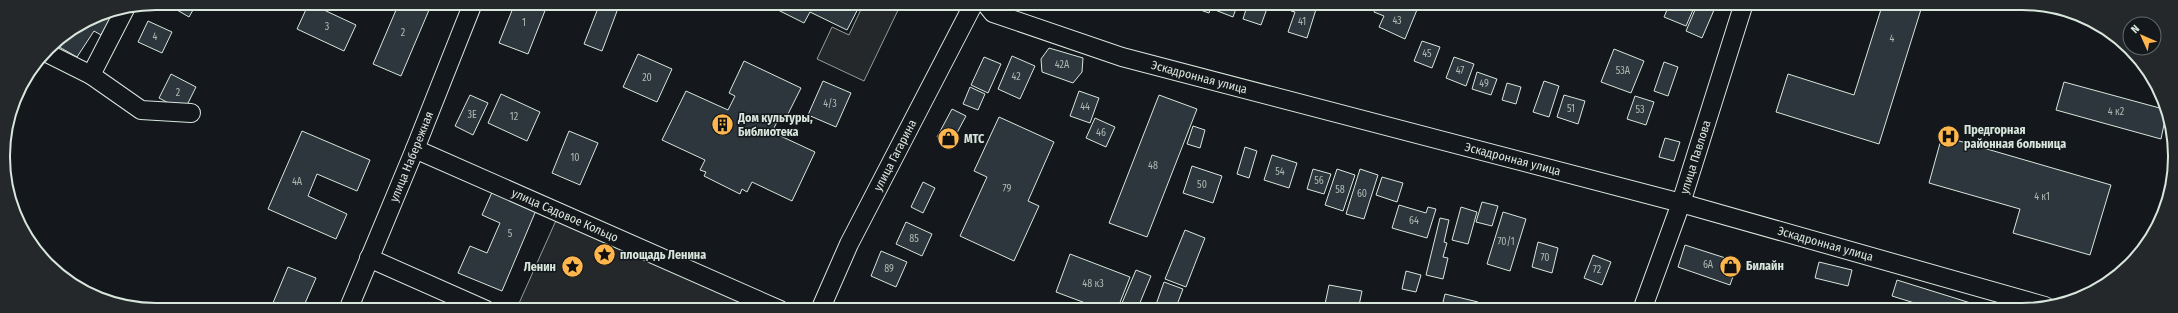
<svg xmlns="http://www.w3.org/2000/svg" width="2178" height="313" font-family="'Fira Sans Condensed',sans-serif">
	<rect width="100%" height="100%" fill="#14181c"/>
	<!-- parking -->
	<path fill="#24282b" stroke="#939e99" d="M864 3H895L900 6 864 81 817 59 832 27 849 35Z
		M562 207 775 310H516Z"/>
	<!-- building -->
	<path fill="#2c363c" stroke="#d8e6dc" d="M165 3H197L189 17Z
		M309 3 356 25 344 51 297 29Z
		M399 3H432L401 76 373 64Z
		M515 3H548L528 54 499 43Z
		M600 3H620L602 51 584 44Z
		M764 3H861L847 30 810 12 804 23Z
		M1190 3H1212L1209 13 1189 6Z
		M1218 3H1238L1233 17 1215 10Z
		M1248 3H1269L1261 25 1243 19Z
		M1293 3H1318L1307 38 1288 32 1295 12 1291 11Z
		M1377 3H1415L1419 5 1405 39 1379 27 1384 16 1374 12Z
		M1670 3H1696L1686 26 1664 17Z
		M1698 3H1717L1702 38 1686 31Z
		M1883 3H1923L1879 144 1776 112 1788 74 1854 95Z
		M103 14 111 18 101 35 94 31 77 57 54 44 98 15Z
		M148 21 172 32 162 53 138 42Z
		M1422 41 1440 47 1432 68 1414 61Z
		M1049 48 1083 58 1082 72 1073 83 1042 72 1041 59Z
		M1614 49 1644 61 1631 93 1601 82Z
		M638 54 672 69 657 102 623 87Z
		M1012 56 1035 66 1020 99 998 89Z
		M984 57 1001 64 988 93 971 85Z
		M1454 57 1474 64 1466 86 1446 78Z
		M744 61 801 88 786 118 780 116 772 132 815 152 792 201 752 182 747 192 742 189 740 194 704 176 706 172 700 170 705 160 662 140 686 91 728 110 735 96 729 93Z
		M1664 62 1678 67 1668 96 1654 91Z
		M1477 72 1497 79 1491 95 1472 89Z
		M171 74 196 87 184 111 159 98Z
		M823 81 851 93 836 127 808 115Z
		M1544 81 1559 86 1549 117 1533 112Z
		M2064 82 2167 110 2161 139 2056 110Z
		M1507 83 1521 87 1516 104 1502 100Z
		M970 87 985 94 978 110 963 104Z
		M1079 91 1099 98 1090 123 1070 116Z
		M501 94 540 112 527 141 488 123Z
		M470 95 488 103 473 135 455 126Z
		M1159 95 1197 109 1147 237 1109 223Z
		M1564 95 1585 101 1578 124 1557 117Z
		M1635 96 1654 102 1646 125 1627 119Z
		M952 109 966 116 951 144 937 137Z
		M999 117 1054 142 1028 201 1039 206 1014 261 960 236 987 177 974 171Z
		M1095 118 1115 127 1106 147 1086 138Z
		M1193 126 1205 130 1200 148 1187 144Z
		M302 131 370 160 357 191 317 174 308 196 347 214 336 239 268 209Z
		M569 131 598 143 580 185 552 173Z
		M1942 136 2111 185 2090 255 2013 233 2020 209 1929 183Z
		M1665 138 1680 142 1674 161 1659 157Z
		M1245 147 1257 151 1249 178 1237 174Z
		M1272 155 1297 163 1289 188 1264 180Z
		M1192 166 1222 176 1213 203 1183 193Z
		M1313 169 1331 174 1324 194 1307 189Z
		M1337 169 1355 175 1343 211 1325 205Z
		M1360 169 1378 175 1364 219 1346 214Z
		M1382 177 1403 183 1397 202 1376 195Z
		M923 182 935 188 923 213 911 207Z
		M493 190 537 208 502 291 458 273 470 246 487 253 500 223 482 215Z
		M1482 202 1498 206 1492 226 1476 222Z
		M1399 205 1426 213 1428 207 1436 209 1427 238 1392 228Z
		M1461 207 1477 212 1468 244 1452 240Z
		M1503 212 1526 219 1510 271 1487 264Z
		M1440 218 1449 220 1444 242 1447 243 1443 257 1448 258 1443 279 1426 275Z
		M906 222 932 234 922 256 896 244Z
		M1185 230 1205 238 1186 287 1165 279Z
		M1538 242 1558 248 1552 273 1532 267Z
		M1685 245 1738 262 1730 285 1678 267Z
		M881 251 907 262 896 287 871 276Z
		M1070 254 1130 277 1117 310H1104L1056 292Z
		M1593 255 1611 262 1602 285 1584 278Z
		M1819 262 1852 270 1848 286 1815 278Z
		M288 267 316 278 302 310H270Z
		M1136 270 1151 276 1137 310H1119Z
		M1406 271 1421 275 1416 292 1402 289Z
		M1897 280 1993 310H1937L1892 296Z
		M1164 282 1183 289 1175 310H1154Z
		M1329 285 1362 291 1358 310 1324 309Z
		M1445 294 1478 302 1476 310H1441Z"/>
	<g fill="none" stroke-linecap="round" stroke-linejoin="round">
		<defs>
			<g id="minor">
				<path id="s1" d="M985 3 993 13 1122 57 1681 203 2045 306"/>
				<path d="M45 52 91 75 141 110 191 113"/>
				<path d="M91 75 125 9"/>
				<path id="s2" d="M415 149 780 310"/>
				<path d="M369 258 486 310"/>
				<path id="s3" d="M348 310 415 149 473 3"/>
				<path id="s4" d="M820 310 849 244 974 3"/>
				<path id="s5" d="M1642 310 1681 203 1744 3"/>
			</g>
		</defs>
		<!-- minor casing -->
		<use href="#minor" stroke="#d8e6dc" stroke-width="20"/>
		<!-- minor -->
		<use href="#minor" stroke="#14181c" stroke-width="18"/>
	</g>
	<!-- icons -->
	<defs>
		<symbol id="building-disc" viewBox="-11 -11 22 22"><circle r="9.5" fill="#ffb74d" stroke="#14181c"/><path d="M-4-6H4V6H1V3H-1V6H-4ZM-2.5-4.3h1.7v1.8h-1.7ZM.8-4.3h1.7v1.8H.8ZM-2.5-1h1.7V.8h-1.7ZM.8-1h1.7V.8H.8Z" fill="#111"/></symbol>
		<symbol id="hospital-disc" viewBox="-11 -11 22 22"><circle r="9.5" fill="#ffb74d" stroke="#14181c"/><path d="M-5-5h3v3.5h4V-5h3V5h-3V1.5h-4V5h-3Z" fill="#111"/></symbol>
		<symbol id="shop-disc" viewBox="-11 -11 22 22"><circle r="9.5" fill="#ffb74d" stroke="#14181c"/><path d="M-5-2.5h2.3a2.7 3.5 0 0 1 5.4 0H5L5.5 6h-11ZM-1.5-2.5h3a1.5 2.3 0 0 0-3 0Z" fill="#111"/></symbol>
		<symbol id="sight-disc" viewBox="-11 -11 22 22"><circle r="9.5" fill="#ffb74d" stroke="#14181c"/><path d="M0-6L1.8-2.2L6-1.7L2.9 1.2L3.7 5.4L0 3.3L-3.7 5.4L-2.9 1.2L-6-1.7L-1.8-2.2Z" fill="#111"/></symbol>
	</defs>
	<g fill-rule="evenodd">
		<use href="#building-disc" x="710" y="112" width="25" height="25"/>
		<use href="#hospital-disc" x="1936" y="124" width="25" height="25"/>
		<use href="#shop-disc" x="936" y="126" width="25" height="25"/>
		<use href="#sight-disc" x="592" y="242" width="25" height="25"/>
		<use href="#shop-disc" x="1718" y="254" width="25" height="25"/>
		<use href="#sight-disc" x="560" y="254" width="25" height="25"/>
	</g>
	<g text-anchor="middle" dominant-baseline="central" stroke-width="3" stroke-linejoin="round" paint-order="stroke">
		<!-- number labels -->
		<g font-size="10" fill="#adbab4">
			<text x="1397" y="21">43</text>
			<text x="1302" y="22">41</text>
			<text x="524" y="23">1</text>
			<text x="327" y="27">3</text>
			<text x="403" y="33">2</text>
			<text x="155" y="37">4</text>
			<text x="1892" y="39">4</text>
			<text x="1427" y="54">45</text>
			<text x="1062" y="65">42А</text>
			<text x="1460" y="71">47</text>
			<text x="1623" y="71">53А</text>
			<text x="1016" y="77">42</text>
			<text x="647" y="78">20</text>
			<text x="1484" y="84">49</text>
			<text x="178" y="93">2</text>
			<text x="830" y="104">4/3</text>
			<text x="1085" y="107">44</text>
			<text x="1571" y="109">51</text>
			<text x="1640" y="110">53</text>
			<text x="2116" y="112">4 к2</text>
			<text x="472" y="115">3Е</text>
			<text x="514" y="117">12</text>
			<text x="1101" y="133">46</text>
			<text x="575" y="158">10</text>
			<text x="1153" y="166">48</text>
			<text x="1280" y="172">54</text>
			<text x="1319" y="181">56</text>
			<text x="297" y="182">4А</text>
			<text x="1202" y="185">50</text>
			<text x="1007" y="189">79</text>
			<text x="1340" y="190">58</text>
			<text x="1362" y="194">60</text>
			<text x="2042" y="197">4 к1</text>
			<text x="1414" y="221">64</text>
			<text x="510" y="234">5</text>
			<text x="914" y="239">85</text>
			<text x="1506" y="242">70/1</text>
			<text x="1545" y="258">70</text>
			<text x="1708" y="265">6А</text>
			<text x="889" y="269">89</text>
			<text x="1597" y="270">72</text>
			<text x="1093" y="284">48 к3</text>
		</g>
		<!-- street labels -->
		<g font-size="12" fill="#d8e6dc" stroke="#14181c">
			<text stroke="none"><textPath href="#s1" startOffset="229">Эскадронная улица</textPath></text>
			<text stroke="none"><textPath href="#s4" startOffset="172">улица Гагарина</textPath></text>
			<text stroke="none"><textPath href="#s3" startOffset="166">улица Набережная</textPath></text>
			<text stroke="none"><textPath href="#s5" startOffset="162">улица Павлова</textPath></text>
			<text stroke="none"><textPath href="#s1" startOffset="553">Эскадронная улица</textPath></text>
			<text stroke="none"><textPath href="#s2" startOffset="164">улица Садовое Кольцо</textPath></text>
			<text stroke="none"><textPath href="#s1" startOffset="877">Эскадронная улица</textPath></text>
		</g>
		<!-- poi labels -->
		<g font-size="12" font-weight="bold" fill="#d8e6dc" stroke="#14181c" text-anchor="start">
			<text x="738" y="118">Дом культуры,<tspan x="738" dy="14">Библиотека</tspan></text>
			<text x="1964" y="130">Предгорная<tspan x="1964" dy="14">районная больница</tspan></text>
			<text x="964" y="139">МТС</text>
			<text x="620" y="255">площадь Ленина</text>
			<text x="1746" y="266">Билайн</text>
			<text x="556" y="267" text-anchor="end">Ленин</text>
		</g>
	</g>
	<!-- crop -->
	<path d="M0 0H2178V313H0ZM156 10H2022A146 146 0 0 1 2168 156V157A146 146 0 0 1 2022 303H156A146 146 0 0 1 10 157V156A146 146 0 0 1 156 10Z" fill="#24282b" fill-rule="evenodd"/>
	<path fill="none" stroke="#d8e6dc" stroke-width="2" d="M156 10H2022A146 146 0 0 1 2168 156V157A146 146 0 0 1 2022 303H156A146 146 0 0 1 10 157V156A146 146 0 0 1 156 10Z"/>
	<!-- north arrow -->
	<g transform="translate(2142 36) rotate(315)"><circle r="19" fill="#14181c" stroke="#626a69"/>
	<path d="M0-3L7 15L0 10L-7 15Z" fill="#ffb74d"/>
	<text y="-6" font-size="11" font-weight="bold" text-anchor="middle" fill="#d8e6dc">N</text>
	</g>
</svg>
